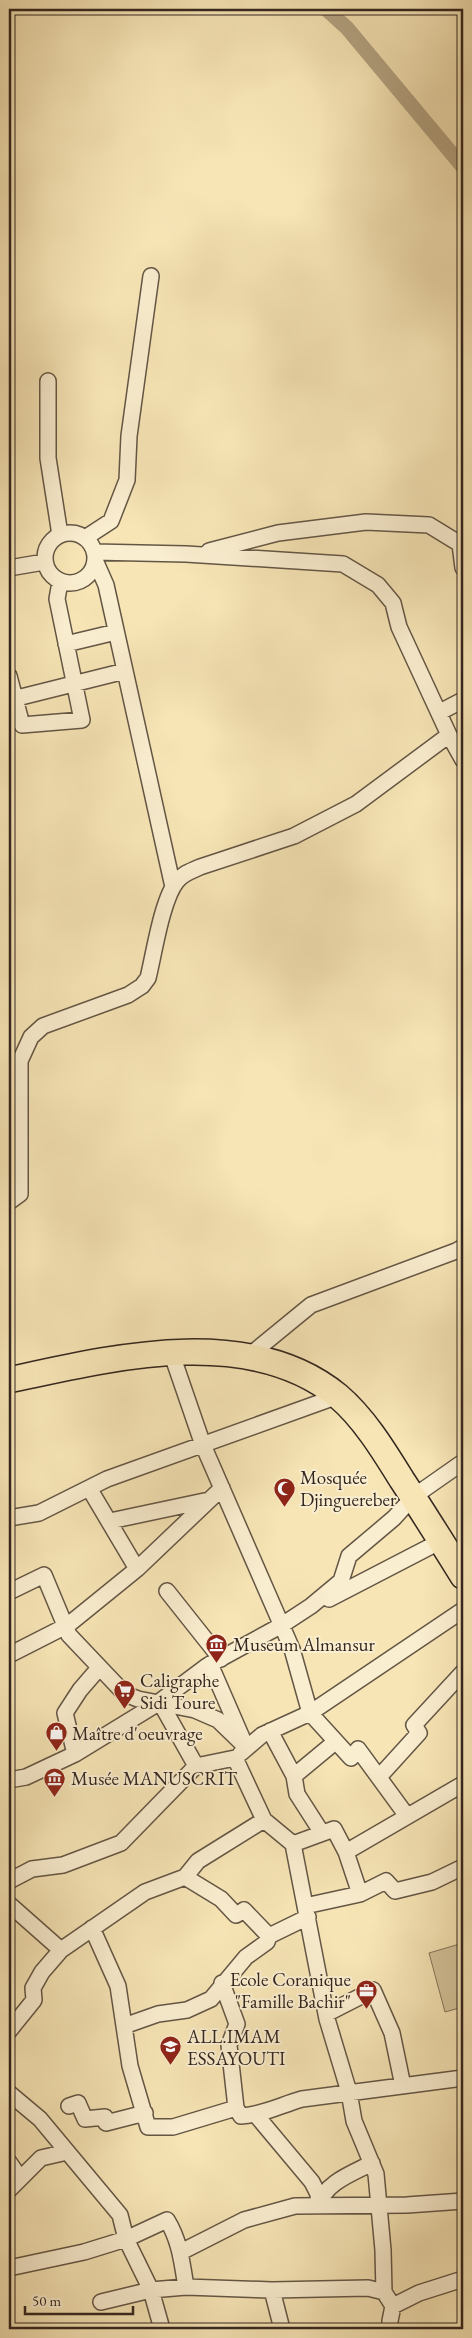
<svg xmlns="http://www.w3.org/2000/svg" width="472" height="2338" font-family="'EB Garamond',serif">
	<rect width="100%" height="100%" fill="#f7e5b6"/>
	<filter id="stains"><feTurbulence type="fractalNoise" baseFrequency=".004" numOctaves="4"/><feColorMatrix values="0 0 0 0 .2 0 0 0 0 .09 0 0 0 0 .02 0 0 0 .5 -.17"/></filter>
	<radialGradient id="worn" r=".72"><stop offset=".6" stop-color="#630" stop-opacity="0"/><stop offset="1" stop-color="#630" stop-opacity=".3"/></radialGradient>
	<!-- green -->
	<path fill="#d6c59c" stroke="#84765e" d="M463 1943V2007L445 2012 429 1953Z"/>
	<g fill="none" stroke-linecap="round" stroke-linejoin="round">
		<!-- canal -->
		<path stroke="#b4a483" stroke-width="15" d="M326 9 347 28 463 167"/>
		<defs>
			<path id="street" d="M48 381V458L60 535
				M45 558a25 25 0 1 1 50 0a25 25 0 1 1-50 0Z
				M85 538 111 521 127 480 129 436 151 276
				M209 551 278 533 366 522 429 525 460 544 463 568
				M95 560 106 585 173 887
				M9 568 44 562
				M66 644 116 632
				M9 676 22 725 82 720 57 599 60 582
				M9 700 125 671
				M440 712 463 700
				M449 735 463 760
				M9 1202 20 1194V1061L31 1037 43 1026 128 995 142 986 148 978C154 954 162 899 177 881 183 873 192 871 200 867L294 836 356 804 449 735 399 627 393 603 378 585 343 564 186 554 94 552
				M171 1352 203 1445 292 1649 310 1713 351 1758 358 1749 407 1816
				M250 1355 311 1305 456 1251 463 1247
				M89 1488 137 1569
				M9 1518 39 1513 107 1479 338 1396
				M110 1521 209 1500
				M167 1591 221 1659
				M9 1592 44 1575 69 1635 125 1694 138 1699 195 1710 218 1720 247 1748
				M329 1599 441 1541
				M9 1655 68 1625 137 1569 222 1488
				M210 1664 243 1740
				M160 1702 196 1766
				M270 1731 294 1776 297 1794 322 1833
				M241 1753 262 1735 310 1713 463 1610
				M75 1754 65 1713 80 1690 99 1668
				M294 1776 335 1742
				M379 1777 419 1733 414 1725 463 1672
				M9 1780 26 1777 75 1754 155 1705 207 1666 282 1625 311 1606 341 1581 349 1556 394 1518 413 1497 463 1462
				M293 1844 327 2019 349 2092 354 2121 376 2174 383 2250 384 2292
				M346 1852 360 1894
				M185 1877 221 1899 236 1915 244 1910 269 1936
				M9 1881 32 1869 63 1865 121 1843 196 1766 235 1758 264 1820
				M9 1904 61 1950
				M305 1906 360 1894 386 1881 395 1891 432 1882 463 1867
				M92 1928 118 1986 130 2066 148 2127H173L236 2108 241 2116C262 2115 281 2105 302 2099L463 2078
				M222 1983 237 2024 229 2045 236 2108
				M326 2014 373 1990 392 2033 403 2086
				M124 2026 158 2014 187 2010 211 1999 246 1957 267 1942 269 1936 308 1917
				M9 2031 34 2000 33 1988 42 1972 61 1950 145 1892 185 1877 198 1861 264 1820 293 1844 334 1829 346 1852 463 1784
				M9 2093 40 2119 120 2215 126 2239 151 2290 162 2329
				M69 2106 78 2103 85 2119 105 2117 106 2123 145 2113
				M256 2115 312 2182 318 2194 319 2205
				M9 2162 20 2178
				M9 2190 41 2158 67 2152
				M319 2205C324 2183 353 2173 372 2163
				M181 2252 244 2220 295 2206 407 2205 463 2201
				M9 2268 84 2252 126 2239 167 2220C180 2241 182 2263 186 2287
				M272 2290 282 2329
				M101 2302 151 2290 186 2287 272 2290 368 2288 384 2292 393 2306
				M390 2329V2321L393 2306 419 2293 463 2279"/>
			<path id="primary" d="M9 1380C110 1358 249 1323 338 1396 364 1418 384 1451 402 1480 423 1512 443 1544 463 1576"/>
		</defs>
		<!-- street casing -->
		<use href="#street" stroke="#645645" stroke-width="18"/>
		<!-- primary casing -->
		<use href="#primary" stroke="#33261f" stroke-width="28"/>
		<!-- street -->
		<use href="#street" stroke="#faeed0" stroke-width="15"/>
		<!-- primary -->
		<use href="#primary" stroke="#f7e5b6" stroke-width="25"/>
	</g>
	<!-- icons -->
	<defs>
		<symbol id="mosque-pin" viewBox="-11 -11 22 30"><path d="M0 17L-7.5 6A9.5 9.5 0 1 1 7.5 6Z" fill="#8f2418" stroke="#faeed0"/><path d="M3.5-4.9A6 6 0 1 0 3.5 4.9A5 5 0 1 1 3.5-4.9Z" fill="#fff"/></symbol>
		<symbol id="museum-pin" viewBox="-11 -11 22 30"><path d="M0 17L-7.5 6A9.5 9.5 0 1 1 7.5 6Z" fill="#8f2418" stroke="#faeed0"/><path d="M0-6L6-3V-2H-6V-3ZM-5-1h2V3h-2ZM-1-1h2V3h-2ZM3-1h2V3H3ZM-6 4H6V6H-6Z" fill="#fff"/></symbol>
		<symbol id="supermarket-pin" viewBox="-11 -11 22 30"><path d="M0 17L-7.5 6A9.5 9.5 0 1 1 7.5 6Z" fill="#8f2418" stroke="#faeed0"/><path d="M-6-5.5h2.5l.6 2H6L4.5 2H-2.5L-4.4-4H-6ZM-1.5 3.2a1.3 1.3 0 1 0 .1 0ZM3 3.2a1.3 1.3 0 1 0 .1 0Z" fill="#fff"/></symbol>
		<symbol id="shop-pin" viewBox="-11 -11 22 30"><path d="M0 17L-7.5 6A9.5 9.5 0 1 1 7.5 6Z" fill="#8f2418" stroke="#faeed0"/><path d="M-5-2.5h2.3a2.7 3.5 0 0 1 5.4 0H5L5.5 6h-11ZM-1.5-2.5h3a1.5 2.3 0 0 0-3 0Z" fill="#fff"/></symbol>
		<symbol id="office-pin" viewBox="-11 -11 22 30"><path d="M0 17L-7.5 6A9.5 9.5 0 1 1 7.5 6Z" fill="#8f2418" stroke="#faeed0"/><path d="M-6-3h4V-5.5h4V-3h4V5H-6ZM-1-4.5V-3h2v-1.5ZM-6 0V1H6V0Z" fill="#fff"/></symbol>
		<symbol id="school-pin" viewBox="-11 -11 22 30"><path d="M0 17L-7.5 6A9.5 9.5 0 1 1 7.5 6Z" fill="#8f2418" stroke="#faeed0"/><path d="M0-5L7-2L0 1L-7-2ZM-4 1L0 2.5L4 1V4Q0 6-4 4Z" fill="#fff"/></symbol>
	</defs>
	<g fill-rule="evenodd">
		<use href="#mosque-pin" x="272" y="1476" width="25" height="34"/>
		<use href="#museum-pin" x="204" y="1632" width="25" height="34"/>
		<use href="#supermarket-pin" x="112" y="1678" width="25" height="34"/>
		<use href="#shop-pin" x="44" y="1720" width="25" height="34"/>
		<use href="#museum-pin" x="42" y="1766" width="25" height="34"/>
		<use href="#office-pin" x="354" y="1978" width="25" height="34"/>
		<use href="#school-pin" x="158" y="2034" width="25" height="34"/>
	</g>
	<g text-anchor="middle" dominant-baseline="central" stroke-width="4" stroke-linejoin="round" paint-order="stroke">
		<!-- poi labels -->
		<g font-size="19" fill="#33261f" stroke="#faeed0" text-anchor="start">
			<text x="300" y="1477">Mosquée<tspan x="300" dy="22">Djinguereber</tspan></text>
			<text x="233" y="1644">Museum Almansur</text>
			<text x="140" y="1680">Caligraphe<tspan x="140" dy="22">Sidi Toure</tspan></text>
			<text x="72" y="1733">Maître d'oeuvrage</text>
			<text x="71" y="1778">Musée MANUSCRIT</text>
			<text x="351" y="1979" text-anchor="end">Ecole Coranique<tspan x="351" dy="22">"Famille Bachir"</tspan></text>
			<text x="187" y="2036">ALL.IMAM<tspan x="187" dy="22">ESSAYOUTI</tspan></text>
		</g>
	</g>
	<!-- margin -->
	<rect width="472" height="2338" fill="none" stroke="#f7e5b6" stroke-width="30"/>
	<rect x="10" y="10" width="452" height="2318" fill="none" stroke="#33261f" stroke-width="2.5"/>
	<rect x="15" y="15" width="442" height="2308" fill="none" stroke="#33261f"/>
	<!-- scale -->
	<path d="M25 2306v8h108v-8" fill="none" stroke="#33261f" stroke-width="2.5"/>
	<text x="32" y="2306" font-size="15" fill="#33261f" stroke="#faeed0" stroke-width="4" paint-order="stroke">50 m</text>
	<rect width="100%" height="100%" filter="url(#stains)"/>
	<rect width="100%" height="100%" fill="url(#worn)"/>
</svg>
